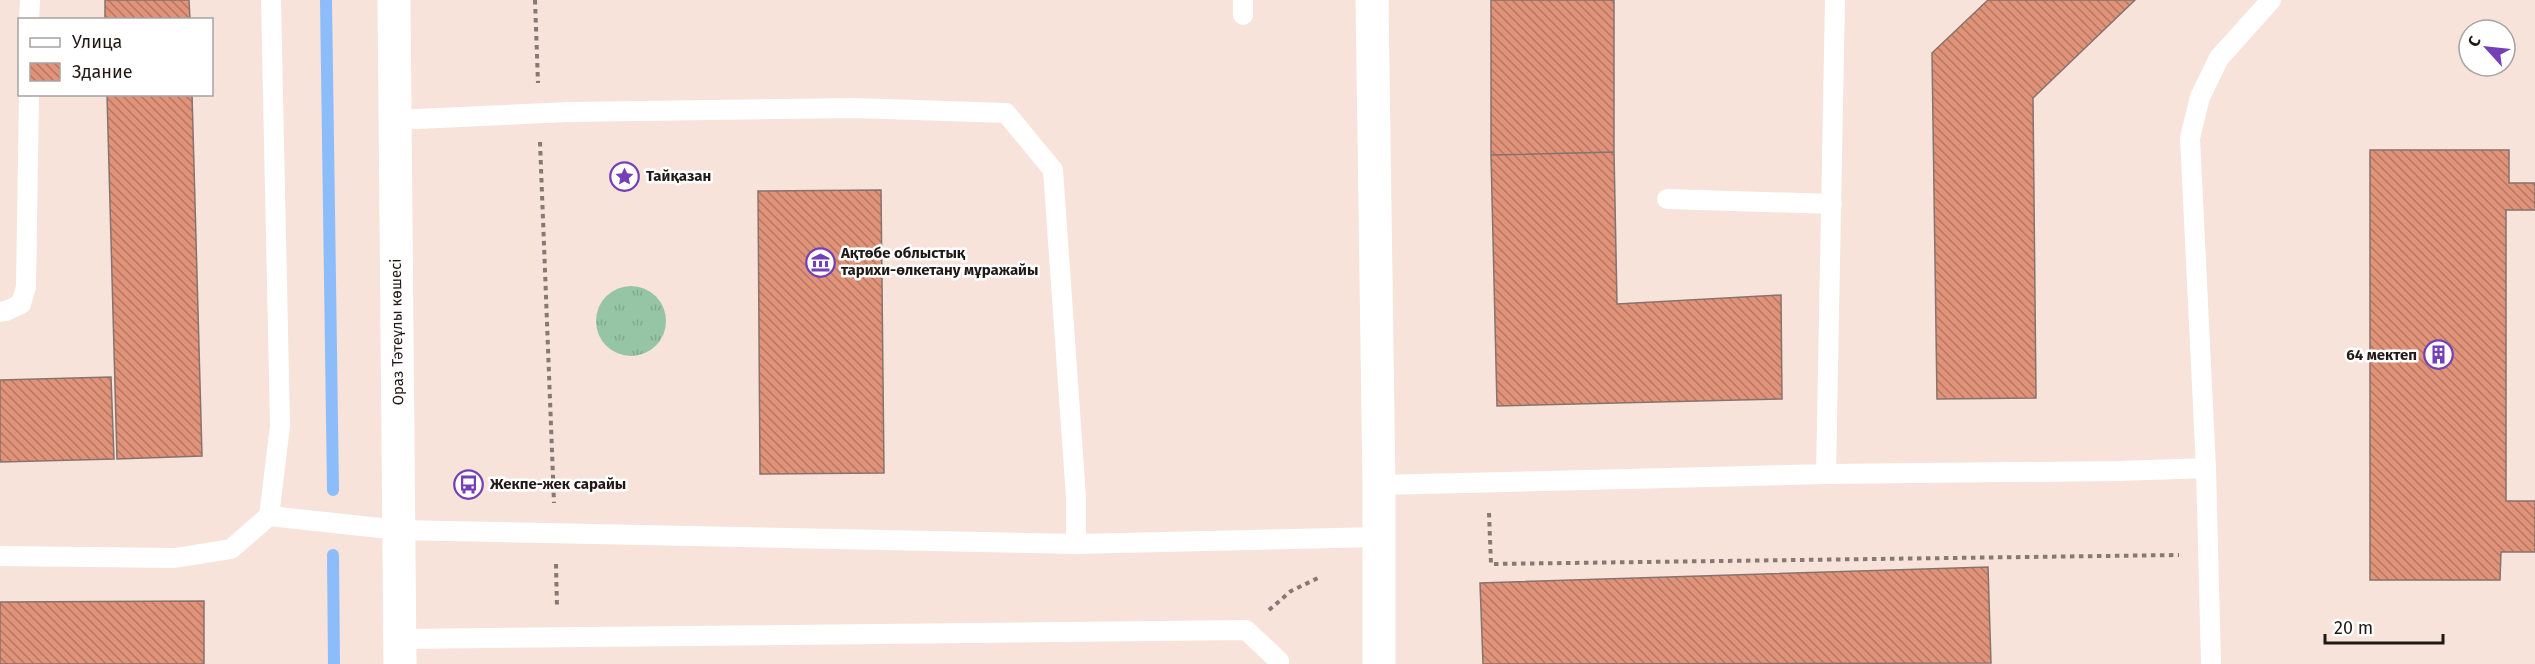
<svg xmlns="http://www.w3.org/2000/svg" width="2535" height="664" font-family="'Fira Sans',sans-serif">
	<defs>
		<pattern id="grass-tufts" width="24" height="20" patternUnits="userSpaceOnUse" patternTransform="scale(1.5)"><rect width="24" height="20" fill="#95c5a5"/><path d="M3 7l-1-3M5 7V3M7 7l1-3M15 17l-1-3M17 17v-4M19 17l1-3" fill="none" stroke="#80a98d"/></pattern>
		<pattern id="building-back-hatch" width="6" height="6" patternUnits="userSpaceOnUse" patternTransform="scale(1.5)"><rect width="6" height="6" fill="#e1937a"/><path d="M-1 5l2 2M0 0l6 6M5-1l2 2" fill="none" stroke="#b67763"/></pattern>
	</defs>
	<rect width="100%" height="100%" fill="#f7e3da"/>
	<!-- grass -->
	<path fill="url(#grass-tufts)" d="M596 321a35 35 0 1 1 70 0a35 35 0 1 1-70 0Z"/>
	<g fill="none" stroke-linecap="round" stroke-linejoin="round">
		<!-- stream -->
		<path stroke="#8cbdfa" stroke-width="12" d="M326 0 333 490
			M333 555 334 664"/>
	</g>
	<!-- building -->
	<path fill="url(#building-back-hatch)" stroke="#86736d" stroke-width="1.5" d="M105 0H189L190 20H105Z
		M1491 0H1614V152L1491 155Z
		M1988 0H2135L2033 98 2036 398 1937 399 1932 53Z
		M107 94H192L202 456 117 459Z
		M2370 150H2509V183H2535V210H2506V501H2535V552H2501L2500 580H2370Z
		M1614 152 1617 304 1781 295 1782 399 1497 406 1491 155Z
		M881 190 884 473 760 474 758 191Z
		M111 377 114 459 0 462V380Z
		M1988 567 1991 663 1483 664 1480 583Z
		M204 601V664H0V602Z"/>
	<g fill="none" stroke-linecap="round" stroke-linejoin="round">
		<!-- path -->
		<path stroke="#867973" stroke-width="4" stroke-dasharray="4.5 4.5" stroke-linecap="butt" d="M535 0 538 83
			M540 142 554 503
			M1489 513 1491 564 2179 555
			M556 564 557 608
			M1269 610 1291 591 1320 577"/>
		<!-- lane -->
		<path stroke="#fff" stroke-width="20" d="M1243 0V15
			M29 20 30 0
			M1667 199 1832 204
			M0 312 6 311 21 304 26 287 29 94
			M1826 474 1835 0
			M1379 485 1826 474 2119 471 2206 468
			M269 516 399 530 1076 544V497L1053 170 1006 113 855 108 569 112 395 120
			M1076 544 1379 537
			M0 556 175 558 231 549 269 516 280 426 271 0
			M400 639 1246 630 1279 661V664
			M2211 664 2206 468 2190 138 2200 97 2219 58 2271 0"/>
		<!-- street -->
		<path stroke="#fff" stroke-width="33" d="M1372 0 1379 485V664"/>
		<!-- secondary -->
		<path stroke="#fff" stroke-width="33" d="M394 0 400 664"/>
	</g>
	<!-- icons -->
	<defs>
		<symbol id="sight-ring" viewBox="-11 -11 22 22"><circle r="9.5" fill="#fff" stroke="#7540b7" stroke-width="1.5"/><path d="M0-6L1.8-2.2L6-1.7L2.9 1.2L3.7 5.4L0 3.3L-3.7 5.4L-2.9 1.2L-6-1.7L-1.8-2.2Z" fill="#7540b7"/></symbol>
		<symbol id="museum-ring" viewBox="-11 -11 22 22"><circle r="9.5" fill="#fff" stroke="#7540b7" stroke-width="1.5"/><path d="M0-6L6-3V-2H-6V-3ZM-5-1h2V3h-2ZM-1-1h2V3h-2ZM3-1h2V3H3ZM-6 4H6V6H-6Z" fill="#7540b7"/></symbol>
		<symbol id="building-ring" viewBox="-11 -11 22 22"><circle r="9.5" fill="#fff" stroke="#7540b7" stroke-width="1.5"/><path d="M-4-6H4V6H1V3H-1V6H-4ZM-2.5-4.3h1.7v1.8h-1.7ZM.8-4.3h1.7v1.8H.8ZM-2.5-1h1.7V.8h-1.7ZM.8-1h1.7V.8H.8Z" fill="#7540b7"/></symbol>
		<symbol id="bus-ring" viewBox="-11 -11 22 22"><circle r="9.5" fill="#fff" stroke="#7540b7" stroke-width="1.5"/><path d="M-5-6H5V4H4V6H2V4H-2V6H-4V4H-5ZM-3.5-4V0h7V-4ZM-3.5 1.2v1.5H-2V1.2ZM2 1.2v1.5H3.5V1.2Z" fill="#7540b7"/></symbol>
	</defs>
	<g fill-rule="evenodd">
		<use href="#sight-ring" x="608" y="160" width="33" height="33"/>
		<use href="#museum-ring" x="804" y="246" width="33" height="33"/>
		<use href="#building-ring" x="2422" y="338" width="33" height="33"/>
		<use href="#bus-ring" x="452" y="468" width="33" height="33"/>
	</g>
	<g text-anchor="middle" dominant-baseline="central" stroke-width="5" stroke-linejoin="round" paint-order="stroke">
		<!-- poi labels -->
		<g font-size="15" font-weight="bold" fill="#201916" stroke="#fff" text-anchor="start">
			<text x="646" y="176">Тайқазан</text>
			<text x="841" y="253">Ақтөбе облыстық<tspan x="841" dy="17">тарихи-өлкетану мұражайы</tspan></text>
			<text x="2417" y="355" text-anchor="end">64 мектеп</text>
			<text x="490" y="484">Жекпе-жек сарайы</text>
		</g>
		<!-- street labels -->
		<g font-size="15" fill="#201916" stroke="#fff">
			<text transform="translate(397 332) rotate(-91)">Ораз Тәтеұлы көшесі</text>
		</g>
	</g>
	<!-- legend -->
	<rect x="18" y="18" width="195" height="78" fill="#ffffff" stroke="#a6a3a2" stroke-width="1.5"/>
	<rect x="30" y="38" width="30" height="9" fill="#ffffff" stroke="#a6a3a2" stroke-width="1.5"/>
	<text x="72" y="48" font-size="18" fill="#201916">Улица</text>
	<rect x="30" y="63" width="30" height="18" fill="url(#building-back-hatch)" stroke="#a6a3a2" stroke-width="1.5"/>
	<text x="72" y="78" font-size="18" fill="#201916">Здание</text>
	<!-- north arrow -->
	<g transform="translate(2487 48) rotate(297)"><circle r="28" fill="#ffffff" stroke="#a6a3a2" stroke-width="1.5"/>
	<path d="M0-4.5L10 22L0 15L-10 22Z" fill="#7540b7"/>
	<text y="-9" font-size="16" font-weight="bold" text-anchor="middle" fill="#201916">С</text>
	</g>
	<!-- scale -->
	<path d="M2325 634v9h118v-9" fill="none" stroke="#201916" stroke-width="3"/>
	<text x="2334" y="634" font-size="18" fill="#201916" stroke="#ffffff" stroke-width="4.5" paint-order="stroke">20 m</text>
</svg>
